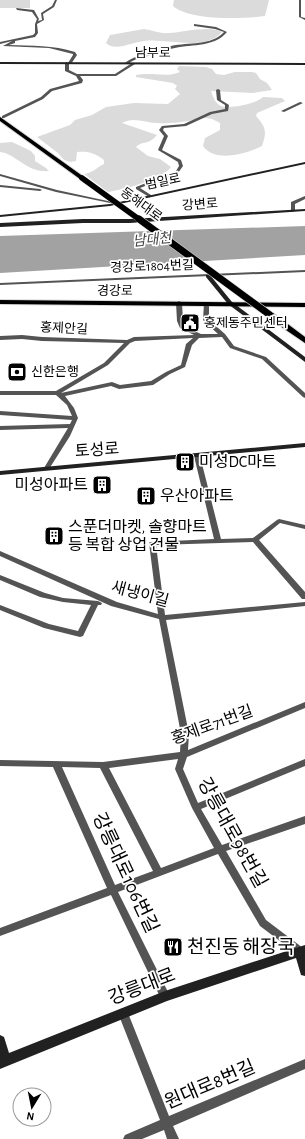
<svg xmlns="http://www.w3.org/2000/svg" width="305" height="1139" font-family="'Alegreya Sans','Noto Sans KR',sans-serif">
	<rect width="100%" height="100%" fill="#fff"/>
	<!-- green -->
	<path fill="#dbdbdb" d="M0 0H30V8H0Z
		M174 0H269L265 16C243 19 190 21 173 6Z
		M144 29C152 30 161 34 169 33 183 32 211 25 222 32 204 52 168 38 144 41 133 42 115 52 106 43L110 35Z
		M179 66 206 67 212 69 216 74 224 75 235 72H252L256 73 260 79 267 83 272 90 253 93 211 91C213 97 215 103 221 106 231 109 256 104 263 97L282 98 285 101 257 113 256 116C266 127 267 132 262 146 246 154 215 163 203 146L205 138 220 130V123L212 119 205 118C190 121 174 124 158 123 146 123 133 116 122 123L157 135C148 146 143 140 136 147L148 156 160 159 171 167C163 179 122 190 108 192L84 174C92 173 96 168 104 164V160C95 153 88 151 77 152L76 161 70 162 64 160 58 153 37 137 70 125 75 120 92 115 106 107 134 103 168 104 180 94 175 89 177 86 173 83 136 77V75C151 72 167 78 180 72L177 69Z
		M12 142 31 151 35 156V161L46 168 49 171C26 173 17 154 0 152V143Z"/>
	<!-- water -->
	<path fill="#a2a2a2" d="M305 226V255L0 273V236Z"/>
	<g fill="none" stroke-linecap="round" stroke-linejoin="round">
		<defs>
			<path id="primary" d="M0 117 84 177V179H80L0 121Z
				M0 300 305 303V307L0 304Z
				M267 313H273L305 337V343L267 317Z"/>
		</defs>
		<!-- primary casing -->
		<use href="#primary" stroke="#dbdbdb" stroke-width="2"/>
		<!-- street -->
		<path fill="#545454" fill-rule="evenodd" d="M55 0H57L54 7 43 14 44 20 37 24 38 33 35 37 15 41V43L9 45C32 46 53 45 75 52L77 55 71 64 69 63V70L77 74H115L132 63 135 64 116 76H80L83 80 82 83 52 91 43 99 4 118H2V116L41 97 50 89 79 81 76 76 65 71V63L67 62 68 63 73 55V54L49 48 3 46 12 41 0 44V42L33 35 35 33V24L37 19 32 12 17 10 16 8 34 10 39 19 38 21 42 20 41 13 52 6Z
			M299 0H301V17L305 18V20L299 17Z
			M194 24 216 27 227 32C215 47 193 44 175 48 167 49 159 53 151 55 143 58 135 58 128 64L125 63C133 56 142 56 151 54 158 52 165 48 171 46 189 42 211 46 224 32L215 29 194 26Z
			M218 89 220 90 221 100 229 105 228 111 212 114 186 126 164 128 163 130 168 136 162 150 181 160 183 166 178 173 140 188 151 195V197H149L136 189V187L176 171 179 166 178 162 158 150 164 136 159 130 162 126 184 124 210 112 225 109V105L217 100 216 90Z
			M300 102 303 103 284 112 281 111Z
			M0 174 57 190 117 203 115 204 56 192 0 176Z
			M0 185 40 189 42 190 40 191 0 187Z
			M305 196V199L295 204V211L291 212V202Z
			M305 270V272L0 285V283Z
			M179 301 182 303 183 321 185 327 201 334H218L203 320 204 303 209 302V320L225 334 234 346 266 357 305 393V398L303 397 262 359 230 348 222 337 199 338 192 345 185 367 170 374 153 385 119 389 111 386 65 396 74 408 78 418 70 436 49 469 47 470 44 468 68 428 0 430V426L70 424 72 420 0 415V411L72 416 67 405 56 395H0V391H56L104 363 124 343 42 341 22 339 0 340V336L22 335 42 337 127 340 134 337 194 335 180 328 177 321 176 303ZM193 338 186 344 181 365 166 372 151 381 120 385 112 382 61 393 108 365 130 343 135 341Z
			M197 454 200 456 221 539 253 538 277 520 279 519 305 525V529L280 523 259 540 305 592V599H302L253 542 156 545 165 615 305 602V606L166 620 189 734 188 750 305 702V708L187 757 183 769 198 803 305 759V766L201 809 222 845 305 816V824L226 851 266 920 303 948 305 951 303 954 300 955 297 954 260 926 218 854 118 892 170 996 169 999 165 1001 161 999 111 895 0 936V928L107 888 53 767 0 766V760L103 762 180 752 181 734 159 619 111 606 0 556V551L117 602 158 614 149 543 150 542 214 539 194 456ZM178 759 175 769 192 808 214 848 161 868 109 768ZM62 767 100 768 153 871 115 885Z
			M0 575 45 593 63 598 98 601 102 603 101 605H98L83 636 80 637 44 628 0 610V605L49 624 78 631 91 605 63 602 40 597 0 580Z
			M123 1008 127 1010 128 1013 169 1116 305 1059V1069L173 1126 179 1139H167L164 1130 142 1139H123L125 1135 160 1120 118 1013 119 1010Z"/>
		<!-- secondary -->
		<path fill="#212121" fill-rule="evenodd" d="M0 62 305 63V65L0 64Z
			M305 162V164L110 206 0 217V215L110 204Z
			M305 209V211L130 223H83L0 227V223L83 219H130Z
			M206 275H210L232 302 305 357V362L228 304 206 277Z
			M305 443V447L0 475V471Z
			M305 945V976L301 975 296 958 167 1001 0 1069V1035L4 1037 9 1053 165 991Z"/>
		<!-- primary -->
		<use href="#primary" fill="#000" fill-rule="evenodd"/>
		<defs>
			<path id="primary-bridge-far1" d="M82 178 140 220"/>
			<path id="primary-bridge" d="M139 219 270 315"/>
		</defs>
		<!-- primary-bridge-far1 casing -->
		<use href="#primary-bridge-far1" stroke="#dbdbdb" stroke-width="6" stroke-linecap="butt"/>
		<!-- primary-bridge casing -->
		<use href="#primary-bridge" stroke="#dbdbdb" stroke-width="8" stroke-linecap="butt"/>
		<!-- primary-bridge-far1 -->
		<use href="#primary-bridge-far1" stroke="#000" stroke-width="5.5"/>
		<!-- primary-bridge -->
		<use href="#primary-bridge" stroke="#000" stroke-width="7"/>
	</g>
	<!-- icons -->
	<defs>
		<symbol id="civic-square" viewBox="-11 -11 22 22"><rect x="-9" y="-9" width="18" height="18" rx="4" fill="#000" stroke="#fff"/><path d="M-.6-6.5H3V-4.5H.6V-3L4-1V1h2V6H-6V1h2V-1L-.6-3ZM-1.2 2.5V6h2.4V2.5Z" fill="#fff"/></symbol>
		<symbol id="bank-square" viewBox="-11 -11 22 22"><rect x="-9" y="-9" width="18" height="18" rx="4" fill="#000" stroke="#fff"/><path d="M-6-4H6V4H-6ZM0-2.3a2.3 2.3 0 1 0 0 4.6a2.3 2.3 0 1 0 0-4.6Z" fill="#fff"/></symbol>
		<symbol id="building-square" viewBox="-11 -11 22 22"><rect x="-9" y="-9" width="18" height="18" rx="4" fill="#000" stroke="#fff"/><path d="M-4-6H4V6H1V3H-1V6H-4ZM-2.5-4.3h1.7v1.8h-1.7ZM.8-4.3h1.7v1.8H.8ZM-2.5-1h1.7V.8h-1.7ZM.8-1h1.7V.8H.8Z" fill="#fff"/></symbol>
		<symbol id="restaurant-square" viewBox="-11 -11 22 22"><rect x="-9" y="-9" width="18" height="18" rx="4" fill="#000" stroke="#fff"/><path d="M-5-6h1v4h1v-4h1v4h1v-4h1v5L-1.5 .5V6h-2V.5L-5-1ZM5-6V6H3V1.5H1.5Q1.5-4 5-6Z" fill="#fff"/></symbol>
	</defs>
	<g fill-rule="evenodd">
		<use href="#civic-square" x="179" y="312" width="22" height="22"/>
		<use href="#bank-square" x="6" y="361" width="22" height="22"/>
		<use href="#building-square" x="174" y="451" width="22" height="22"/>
		<use href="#building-square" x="91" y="474" width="22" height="22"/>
		<use href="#building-square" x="135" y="485" width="22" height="22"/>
		<use href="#building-square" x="43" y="525" width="22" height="22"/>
		<use href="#restaurant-square" x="162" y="936" width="22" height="22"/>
	</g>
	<g text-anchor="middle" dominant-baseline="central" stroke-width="3.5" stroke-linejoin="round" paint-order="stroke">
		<!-- far-street labels -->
		<g font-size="13" fill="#000" stroke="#fff">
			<text x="153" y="53">남부로</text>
			<text transform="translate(163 182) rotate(-12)">범일로</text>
			<text transform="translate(141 205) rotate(36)">동해대로</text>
			<text transform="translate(200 205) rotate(-4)">강변로</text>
			<text transform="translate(152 267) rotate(-2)">경강로1804번길</text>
			<text x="115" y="291">경강로</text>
			<text transform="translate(64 329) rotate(3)">홍제안길</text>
		</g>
		<!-- far-poi labels -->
		<g font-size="13" fill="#000" stroke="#fff" text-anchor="start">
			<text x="204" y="323">홍제동주민센터</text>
			<text x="31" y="372">신한은행</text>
		</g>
		<!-- far-water labels -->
		<g font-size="14" font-style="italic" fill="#434343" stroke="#fff">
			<text transform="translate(152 240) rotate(-6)">남대천</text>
		</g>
		<!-- street labels -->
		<g font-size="16" fill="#000" stroke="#fff">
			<text transform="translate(97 450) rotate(-4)">토성로</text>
			<text transform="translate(140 594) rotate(15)">새냉이길</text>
			<text transform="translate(212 725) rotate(-20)">홍제로71번길</text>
		</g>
		<!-- poi labels -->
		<g font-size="16" fill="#000" stroke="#fff" text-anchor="start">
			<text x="199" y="462">미성DC마트</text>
			<text x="88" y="485" text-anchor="end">미성아파트</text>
			<text x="160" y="496">우산아파트</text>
			<text x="68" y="527">스푼더마켓, 솔향마트<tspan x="68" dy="18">등 복합 상업 건물</tspan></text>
		</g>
		<!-- near-street labels -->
		<g font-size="19" fill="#000" stroke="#fff">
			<text transform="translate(232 833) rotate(61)">강릉대로98번길</text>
			<text transform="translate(125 873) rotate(65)">강릉대로106번길</text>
			<text transform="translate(142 987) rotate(-21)">강릉대로</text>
			<text transform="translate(210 1085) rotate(-23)">원대로8번길</text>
		</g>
		<!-- near-poi labels -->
		<g font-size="19" fill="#000" stroke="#fff" text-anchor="start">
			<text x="187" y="947">천진동 해장국</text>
		</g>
	</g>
	<!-- north arrow -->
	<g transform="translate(32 1107) rotate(190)"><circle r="19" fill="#ffffff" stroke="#999999"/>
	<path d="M0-3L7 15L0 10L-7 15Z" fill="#000000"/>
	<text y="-6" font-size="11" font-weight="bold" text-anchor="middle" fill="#000000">N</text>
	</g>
</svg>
